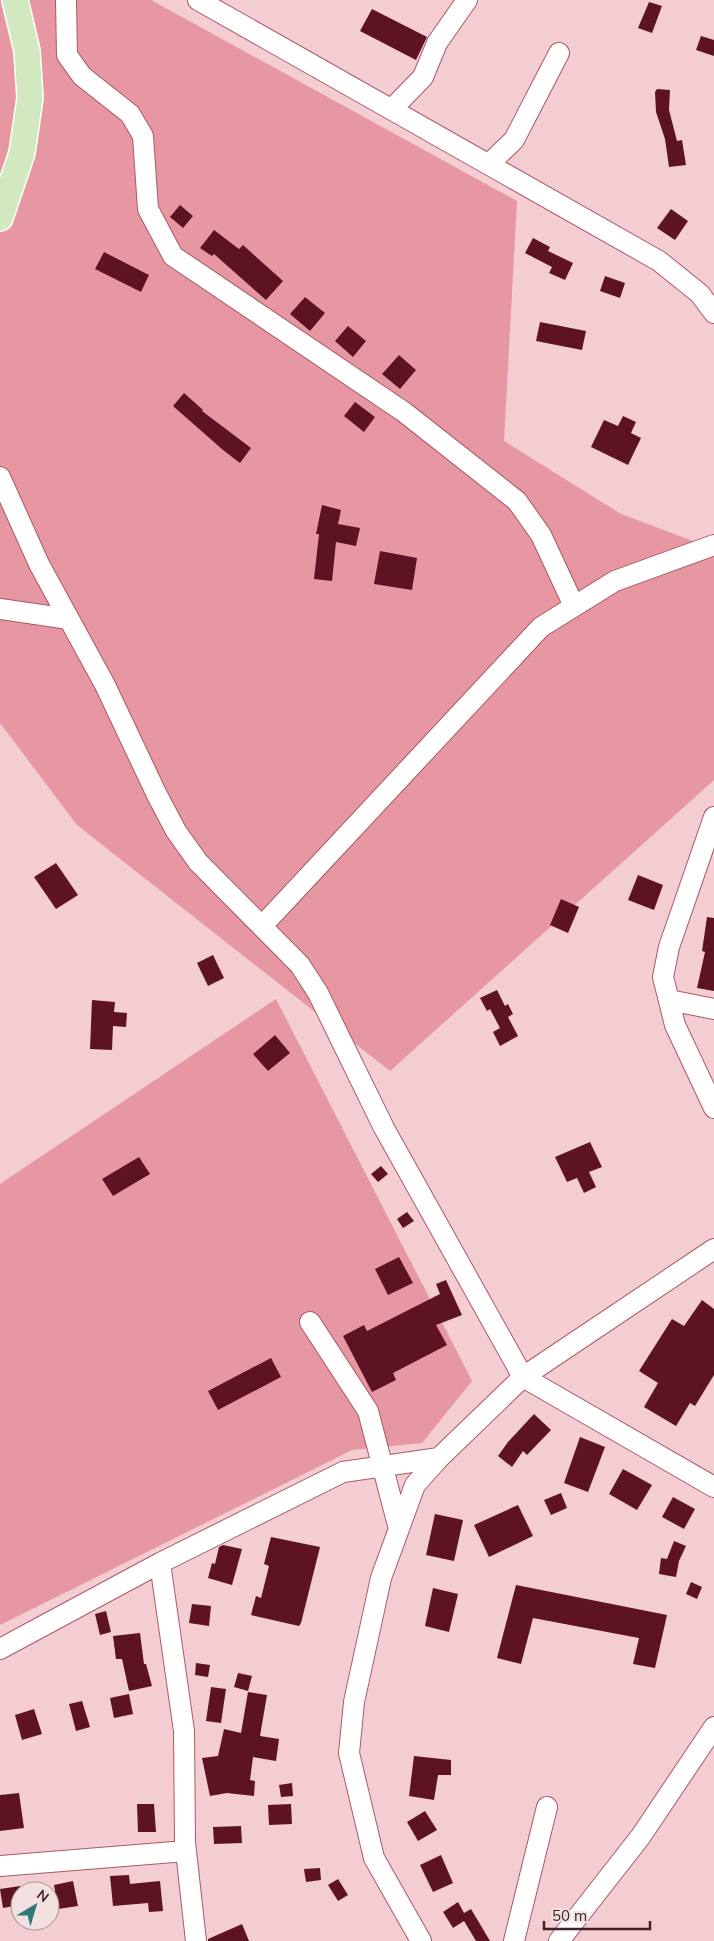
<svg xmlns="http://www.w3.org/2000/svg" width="714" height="1941" font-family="Mulish,sans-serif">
	<rect width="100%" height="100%" fill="#f3cdd1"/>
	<!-- green -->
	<path fill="#e697a1" d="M0 0H151L517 201 504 441 621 514 714 549V780L390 1071 77 825 0 723Z
		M276 999 472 1381 422 1443 352 1450 0 1625V1184Z"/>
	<!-- building -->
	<path fill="#5e1325" d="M649 2 662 6 652 33 638 28Z
		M372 9 427 37 416 60 360 31Z
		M701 36 714 40V56L696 50Z
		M657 89 670 90 669 110 677 141 682 140 686 165 669 167 665 139 656 112 655 92Z
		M180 205 193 216 183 228 170 217Z
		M671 209 688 221 675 240 657 228Z
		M214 230 239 249 243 245 283 281 266 300 214 254 212 256 200 248Z
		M533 238 550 247 548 251 573 263 565 280 549 273 552 267 525 253Z
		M104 252 149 275 141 292 95 269Z
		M605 276 625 283 620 298 600 291Z
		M305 297 325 313 310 331 290 314Z
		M540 322 586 331 582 350 536 341Z
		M348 326 366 341 353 357 335 341Z
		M399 355 416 370 400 389 382 374Z
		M184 393 203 410 202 411 251 448 240 463 223 450 173 406Z
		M355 402 375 417 364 432 344 416Z
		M623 416 636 422 631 433 641 438 628 465 591 447 604 420 618 426Z
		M322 505 341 510 338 524 360 528 356 546 336 542 332 581 314 579 319 534H316Z
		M380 551 417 558 412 590 374 584Z
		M56 863 78 895 56 909 34 877Z
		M638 875 663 885 654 910 628 900Z
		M561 899 579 907 568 933 550 925Z
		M707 917 714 918V991L697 988 705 952 702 951Z
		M213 955 224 978 208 986 197 963Z
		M497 990 505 1006 508 1004 513 1014 508 1017 518 1036 500 1046 493 1032 500 1028 490 1009 487 1011 480 998Z
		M92 1000 115 1002 114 1012 127 1013 126 1027 113 1026 112 1050 90 1049Z
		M275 1035 290 1053 268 1071 253 1054Z
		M590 1142 602 1167 589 1172 596 1187 584 1193 577 1178 567 1182 555 1157Z
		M139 1157 150 1174 113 1196 102 1179Z
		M381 1166 388 1174 378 1182 371 1174Z
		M407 1212 414 1221 403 1228 397 1219Z
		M399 1257 413 1283 388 1295 375 1269Z
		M446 1280 462 1315 436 1325 447 1345 393 1373 396 1380 372 1392 343 1336 364 1325 367 1331 440 1294 436 1284Z
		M702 1300 714 1309V1375L695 1406 690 1403 676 1426 644 1407 658 1383 639 1371 672 1319 684 1326Z
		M271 1358 281 1377 218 1410 208 1391Z
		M534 1414 551 1430 527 1455 523 1451 512 1467 498 1456 508 1442Z
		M580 1437 605 1447 588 1492 564 1483Z
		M623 1469 652 1485 637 1510 609 1494Z
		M561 1493 567 1508 551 1515 544 1500Z
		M673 1497 695 1509 684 1529 662 1517Z
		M518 1505 533 1536 489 1557 474 1525Z
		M435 1514 463 1520 454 1561 426 1555Z
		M271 1537 320 1547 301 1623 299 1626 251 1615 256 1596 261 1598 269 1566 264 1564Z
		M674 1541 686 1546 679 1561 676 1577 659 1574 661 1558 667 1559Z
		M223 1545 242 1549 232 1585 208 1578 212 1563 215 1564 219 1547Z
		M691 1582 702 1587 697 1599 686 1594Z
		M516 1585 667 1615 655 1668 633 1664 639 1638 533 1618 521 1664 497 1658Z
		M433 1588 458 1594 449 1632 425 1626Z
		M192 1604 211 1606 209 1626 189 1623Z
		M106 1611 111 1632 100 1635 95 1614Z
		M140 1633 144 1664H146L152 1686 129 1691 122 1659H116L113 1636Z
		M196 1663 210 1665 208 1677 195 1675Z
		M238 1673 252 1676 248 1691 234 1687Z
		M211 1687 226 1689 221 1723 206 1721Z
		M248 1692 267 1695 260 1736 279 1739 276 1761 253 1757 250 1780 255 1781 254 1796 227 1793 210 1796 202 1758 218 1756 224 1729 241 1733Z
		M129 1694 133 1714 114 1718 110 1698Z
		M82 1701 90 1727 76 1731 69 1704Z
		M34 1709 42 1734 22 1740 15 1715Z
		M414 1756 451 1760V1775H438L434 1800 409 1796Z
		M292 1783 293 1796 281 1797 279 1785Z
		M19 1793 24 1828 0 1831V1795Z
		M137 1804H154L156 1832H138Z
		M291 1804 292 1824 269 1825 268 1805Z
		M425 1811 437 1830 418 1841 407 1822Z
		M241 1826 242 1843 214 1844 213 1827Z
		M441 1855 453 1883 433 1892 420 1865Z
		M320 1868 321 1880 306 1882 304 1869Z
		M129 1875 130 1884 160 1881 163 1911 149 1912 148 1903 113 1906 110 1876Z
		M338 1879 348 1895 338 1901 328 1885Z
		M73 1881 78 1906 58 1909 54 1885Z
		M20 1886V1905L3 1908 0 1889Z
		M458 1902 464 1913 471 1909 490 1941H476L464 1921 453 1928 443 1912Z
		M242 1924 249 1941H208V1939Z"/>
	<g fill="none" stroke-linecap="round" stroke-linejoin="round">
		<defs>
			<path id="minor" d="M66 0 67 55 82 76 130 114 143 136 148 209 173 256 404 412 517 501 541 535 574 606
				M198 0 659 261 700 294 714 313
				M392 109 423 77 437 43 467 0
				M489 164 514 140 559 53
				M0 477 39 564 105 685 157 795 176 831 198 862 300 965 318 993 384 1128 523 1377 714 1487
				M0 609 69 619
				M714 817 669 947 663 977 675 1025 714 1108
				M262 926 541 627 615 581 714 545
				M669 1000 714 1009
				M310 1322 368 1411 399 1529
				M160 1563 343 1472 439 1458
				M0 1649 160 1563 184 1731 185 1842 196 1941
				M0 1866 186 1851
				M421 1941 374 1858 349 1753 354 1702 381 1578 415 1485 439 1458 523 1377 714 1249
				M514 1941 547 1807
				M559 1941 641 1836 714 1727"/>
			<path id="major" d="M0 218 22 153 30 98 27 51 15 0"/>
		</defs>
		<!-- minor casing -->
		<use href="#minor" stroke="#ab5965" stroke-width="22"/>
		<!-- major casing -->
		<use href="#major" stroke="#fff" stroke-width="28"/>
		<!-- minor -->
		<use href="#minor" stroke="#fff" stroke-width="20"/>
		<!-- major -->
		<use href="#major" stroke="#d2e9bf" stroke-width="25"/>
	</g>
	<!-- north arrow -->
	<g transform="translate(35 1906) rotate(38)"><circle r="24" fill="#f3e0e1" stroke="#ad9396"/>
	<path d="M0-4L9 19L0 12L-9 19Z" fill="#317a78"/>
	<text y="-8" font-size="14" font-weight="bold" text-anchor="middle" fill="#432025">N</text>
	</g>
	<!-- scale -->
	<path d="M544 1921v8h106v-8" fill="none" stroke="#432025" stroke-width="2.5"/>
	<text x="552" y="1921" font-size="15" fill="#432025" stroke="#f3e0e1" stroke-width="4" paint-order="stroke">50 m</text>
</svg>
